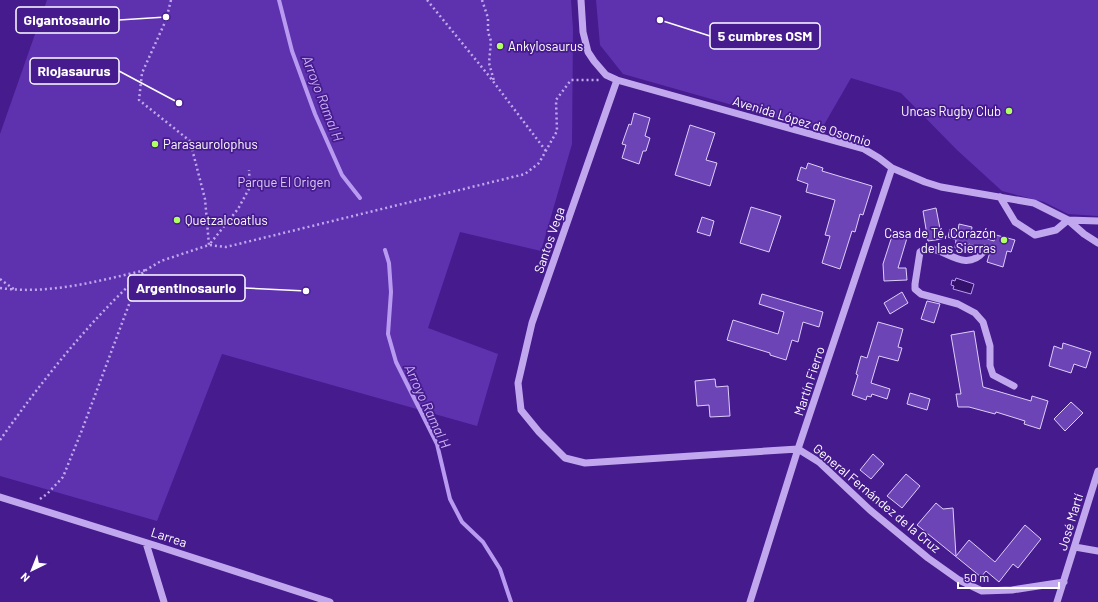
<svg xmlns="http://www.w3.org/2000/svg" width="1098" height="602" font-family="Barlow,sans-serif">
	<rect width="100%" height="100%" fill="#461b8e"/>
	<!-- green -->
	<path fill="#5e32ae" d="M47 0H571L573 29 572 144 541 251 460 232 428 328 498 354 477 426 222 354 157 521 0 476V134Z
		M596 0H1098V216L1068 214 1044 202 1002 191 957 150 901 93 851 78 821 130 623 74 600 45Z"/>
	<!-- water -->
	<path fill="#34126c" stroke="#b89bf0" d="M956 278 974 284 971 294 953 289 954 286 951 285 952 280 955 281Z"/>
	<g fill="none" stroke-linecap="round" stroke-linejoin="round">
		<!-- stream -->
		<path stroke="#b89bf0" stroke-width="4" d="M279 0 292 51 315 114 342 175 360 198
			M385 250 389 263 391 292 388 334 396 362 437 444 450 499 462 522 483 542 500 569 511 602"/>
	</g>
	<!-- building -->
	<path fill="#6d44b6" stroke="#ddcefa" d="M634 113 650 118 645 136 650 138 646 151H643L639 164 622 158 626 145 622 144 629 124 631 125Z
		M690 125 715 133 706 160 717 163 710 186 675 175Z
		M808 163 823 168 822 171 872 186 863 215 860 214 855 232 852 231 840 269 822 263 830 236 825 235 835 200 806 192 808 184 797 180 801 167 806 169Z
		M751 207 781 216 769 252 740 243Z
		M936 208 942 239 928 241 923 211Z
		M702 217 714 221 710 236 697 232Z
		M959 224 972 227 971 234 994 241 996 235 1015 240 1011 252 1007 251 1003 267 987 262 990 252 989 247 987 245H984L980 248 969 244 968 251 955 248 956 240 948 237 950 229 958 231Z
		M893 233 907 238 898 268H906L907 280 884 281 883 264Z
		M902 292 908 303 890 314 884 303Z
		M762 294 823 312 819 327 803 322 798 342 792 340 786 360 770 355V353L727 340 733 320 778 334 784 312 759 304Z
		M927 301 940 304 934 323 921 319Z
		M878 322 903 329 898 347 902 348 898 361 879 356 871 383 890 389 887 399 872 394 871 397 867 396 866 400 852 395 858 375 856 374 861 356 867 358Z
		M974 331 983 387 1031 401 1032 396 1048 401 1040 429 1024 424 1025 421 996 412 995 414 969 407H958L956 394H961L951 335Z
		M1063 343 1091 352 1086 368 1074 364 1071 373 1049 366 1054 346 1062 349Z
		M715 379 716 387 728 386 730 416 710 417 709 405 697 406 695 381Z
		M910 393 930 399 927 410 907 404Z
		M1071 402 1083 413 1065 431 1054 419Z
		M873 454 884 464 871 479 860 470Z
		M906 474 920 486 902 508 887 496Z
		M936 503 943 509 953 508 956 556 969 540 995 562 1025 525 1041 539 1018 568 1013 564 999 582 986 571 981 577 917 525Z"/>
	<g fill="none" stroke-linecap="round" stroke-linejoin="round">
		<!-- path -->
		<path stroke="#c1a8ee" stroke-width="2.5" stroke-dasharray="2 3" stroke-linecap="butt" d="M171 0 166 20 142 73 139 100 190 141 205 199 209 245 238 209 250 187 249 170
			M427 0 489 76 546 151
			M482 0 488 18V32L491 41 489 63 494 81
			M0 279 15 290
			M0 288C49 295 98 281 146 270
			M0 440C42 381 86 325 139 276
			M40 499 47 494 63 477 82 430 140 275 146 270 161 261 209 245 226 247 525 174 539 163 557 131 556 100 571 80H599"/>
		<!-- minor -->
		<path stroke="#c1a8ee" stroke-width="7" d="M581 0 583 32 588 52 594 61 606 75 617 80 864 149 879 158 892 168 925 182 941 187 1034 203 1068 220 1084 234 1098 243
			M617 80 532 323 518 383 521 410 539 432 565 458 585 463 798 449 819 462 870 510 928 558 959 580 982 591 1012 590 1064 582
			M1000 197 1015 222 1035 235 1056 230 1068 220
			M1068 220 1098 221
			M985 250C963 279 938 237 920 252L915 284V289L921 294 958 304 975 313 983 322 990 346V366L993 375 1014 386
			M0 497 157 546 330 602
			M146 543 164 602
			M1075 547 1098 551
			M750 602 798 449 892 168
			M1057 602 1098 471"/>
	</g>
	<!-- markers -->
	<g fill="#afff65" stroke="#461b8e" stroke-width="1.5">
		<circle cx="500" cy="46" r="4"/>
		<circle cx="1009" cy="111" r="4"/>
		<circle cx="155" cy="144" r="4"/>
		<circle cx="177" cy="220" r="4"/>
		<circle cx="1004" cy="240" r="4"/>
	</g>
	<g text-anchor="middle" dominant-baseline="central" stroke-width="3.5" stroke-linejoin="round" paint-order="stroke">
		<!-- poi labels -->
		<g font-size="13" fill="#fff" stroke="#461b8e" text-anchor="start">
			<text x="508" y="46">Ankylosaurus</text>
			<text x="1001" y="111" text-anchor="end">Uncas Rugby Club</text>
			<text x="163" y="144">Parasaurolophus</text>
			<text x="185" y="220">Quetzalcoatlus</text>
			<text x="996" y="233" text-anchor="end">Casa de Té, Corazón<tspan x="996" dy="15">de las Sierras</tspan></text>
		</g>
		<!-- street labels -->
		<g font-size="13" fill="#fff" stroke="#461b8e">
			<text transform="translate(802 121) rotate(17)">Avenida López de Osornio</text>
			<text transform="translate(549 240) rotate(-71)">Santos Vega</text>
			<text transform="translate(809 381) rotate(-72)">Martín Fierro</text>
			<text transform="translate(877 498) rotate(40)">General Fernández de la Cruz</text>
			<text transform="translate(1070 522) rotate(-73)">José Martí</text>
			<text transform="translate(169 537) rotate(18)">Larrea</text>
		</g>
		<!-- park labels -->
		<g font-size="13" fill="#ddcefa" stroke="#461b8e">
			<text x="284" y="182">Parque El Origen</text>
		</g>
		<!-- water labels -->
		<g font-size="14" font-style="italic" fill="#cbb4f5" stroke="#461b8e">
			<text transform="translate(323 98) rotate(69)">Arroyo Ramal H</text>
			<text transform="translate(428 406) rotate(65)">Arroyo Ramal H</text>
		</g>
	</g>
	<!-- callouts -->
	<path fill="none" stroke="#fff" stroke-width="1.5" d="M166 17L119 20M660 20L710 36M179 103L119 71M306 291L245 288"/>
	<g fill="#fff" stroke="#461b8e" stroke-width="1.5">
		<circle cx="166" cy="17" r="4"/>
		<circle cx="660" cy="20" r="4"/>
		<circle cx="179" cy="103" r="4"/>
		<circle cx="306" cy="291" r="4"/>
	</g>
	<g fill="#461b8e" stroke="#fff" stroke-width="1.5">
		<rect x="16" y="7" width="103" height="26" rx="4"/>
		<rect x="710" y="23" width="110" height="26" rx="4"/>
		<rect x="30" y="58" width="89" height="26" rx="4"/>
		<rect x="128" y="275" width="117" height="26" rx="4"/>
	</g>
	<g font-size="14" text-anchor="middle" font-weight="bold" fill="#fff">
		<text x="67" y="25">Gigantosaurio</text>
		<text x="765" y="41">5 cumbres OSM</text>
		<text x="74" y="76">Riojasaurus</text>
		<text x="186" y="293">Argentinosaurio</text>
	</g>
	<!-- north arrow -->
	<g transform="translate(32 570) rotate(223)" stroke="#461b8e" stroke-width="3" paint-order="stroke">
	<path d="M0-3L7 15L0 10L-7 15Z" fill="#ffffff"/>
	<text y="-6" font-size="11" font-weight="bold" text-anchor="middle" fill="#ffffff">N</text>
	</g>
	<!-- scale -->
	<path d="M958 582v6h101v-6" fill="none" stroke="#ffffff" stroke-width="2"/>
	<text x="964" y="582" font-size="12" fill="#ffffff" stroke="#461b8e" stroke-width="3" paint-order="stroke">50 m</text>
</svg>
